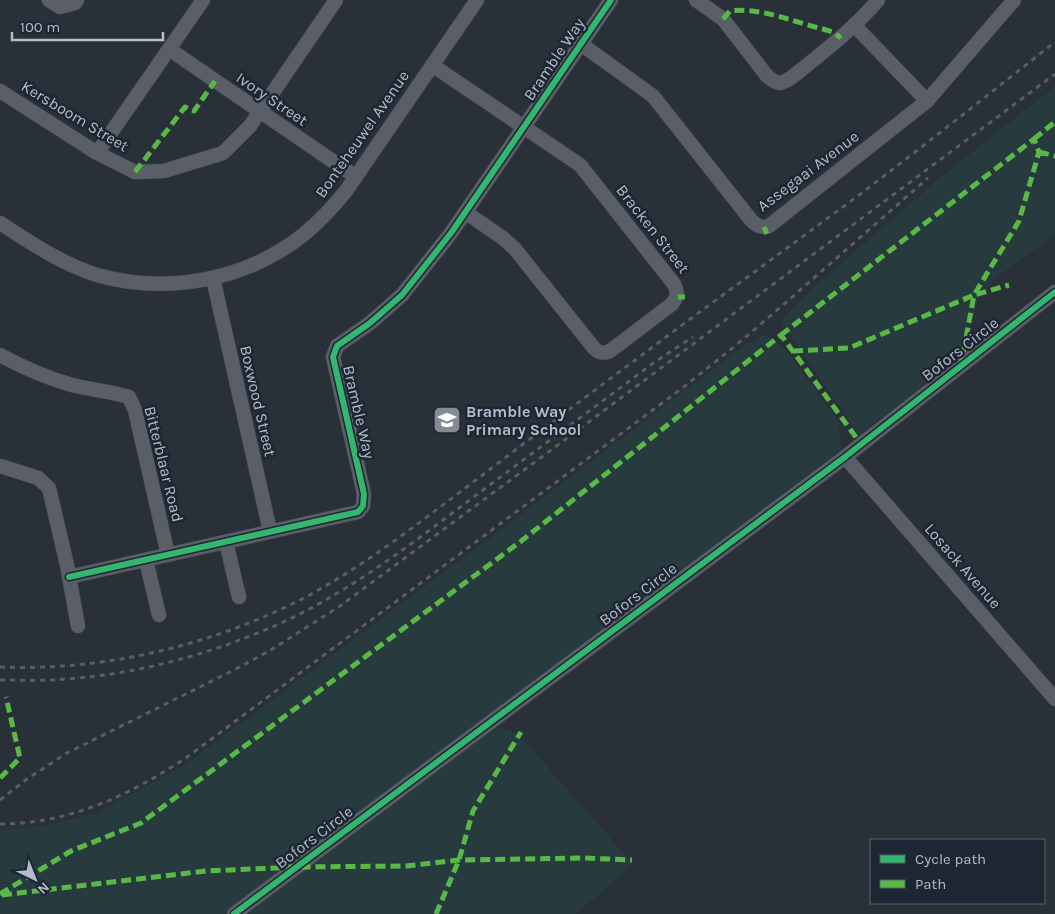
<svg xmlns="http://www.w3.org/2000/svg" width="1055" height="914" font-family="Karla,sans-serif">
	<rect width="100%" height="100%" fill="#2a3038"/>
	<!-- green -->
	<path fill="#273a3e" d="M1055 87V235L994 279 979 298 961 355 859 435 781 322C805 292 835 269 864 244 925 189 989 137 1055 87Z
		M765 334 784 348 838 421 841 450 224 914H0V830L44 826 95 814 183 766 494 535 743 346Z
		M500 728 511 730 525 741 633 864 576 914H245L481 737Z"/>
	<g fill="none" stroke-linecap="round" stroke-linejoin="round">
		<defs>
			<path id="minor" d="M49 0 60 7 75 3 77 0
				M696 0 723 19 767 76C771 79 775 83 780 83 790 81 799 71 806 66 832 45 857 25 878 0
				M854 25 927 101
				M581 44 653 96 751 220C757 226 761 228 769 226L927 101 1014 0
				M169 49 356 177
				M432 65 580 165 674 284C678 293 678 296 672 304L610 351C603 354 598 353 593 347L515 249 503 238 465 212
				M0 91 97 153 135 172 164 171 223 153 250 126 336 0
				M97 153 203 0
				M0 223C31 243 62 264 97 275 167 295 246 280 303 235 319 222 333 207 346 191L477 0
				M213 278 270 531
				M0 355C22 367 47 378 72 385 91 390 110 391 129 397L135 410 168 555
				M845 457 1055 699
				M0 466 38 478 49 488 67 565 78 626
				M226 542 239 597
				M146 560 159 615
				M69 577 358 512 363 506 364 494 333 357 337 346 370 323 402 295 451 233 611 0
				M234 914 845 457 1055 292"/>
		</defs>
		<!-- minor casing -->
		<use href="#minor" stroke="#484c53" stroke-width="15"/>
		<!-- minor -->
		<use href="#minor" stroke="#5a5e66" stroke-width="14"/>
		<!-- rail -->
		<path stroke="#595d64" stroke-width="3" stroke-dasharray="5 5" stroke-linecap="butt" d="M0 667C102 671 206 647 298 601 357 571 411 529 464 489 526 442 588 395 650 349 710 304 771 260 832 215 908 159 981 100 1055 42
			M0 680C16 680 33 681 49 680 123 677 196 659 265 630 340 599 406 548 471 499 531 454 592 409 652 364L693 337
			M0 800 27 779 67 753 232 671 271 650 340 606 543 456 1055 74
			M0 824C70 824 133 794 190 755L685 386 735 346 775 312 928 178"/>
		<!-- quiet -->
		<path stroke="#58b947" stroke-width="5" stroke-dasharray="10 5" stroke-linecap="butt" d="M723 19 730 11C761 7 793 22 823 29L833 32 841 38
			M1034 139 1055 122
			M1039 152 1055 156
			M135 172 185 107 194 111 215 81
			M764 227 767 234
			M678 297H685
			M781 335 1034 139 1039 152 1019 221 974 295 1009 285
			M793 351 849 348 974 295 961 365
			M0 778 20 758 6 697
			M0 894 71 851 141 823 520 542 781 335 861 444
			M2 895 206 871 297 867 406 866 459 860 583 858 632 860
			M436 914 459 860 473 811 521 732"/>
		<defs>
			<path id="cycleway" d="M69 577 358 512 363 506 364 494 333 357 337 346 370 323 402 295 451 233 611 0
				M234 914 845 457 1055 292"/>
		</defs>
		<!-- cycleway casing -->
		<use href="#cycleway" stroke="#1d2633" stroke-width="9"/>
		<!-- cycleway -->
		<use href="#cycleway" stroke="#33b770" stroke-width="6"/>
	</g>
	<!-- icons -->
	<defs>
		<symbol id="school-square" viewBox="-11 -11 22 22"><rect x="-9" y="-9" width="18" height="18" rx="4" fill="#848b96" stroke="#1d2633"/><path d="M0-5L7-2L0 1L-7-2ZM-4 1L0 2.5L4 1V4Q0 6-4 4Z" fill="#fff"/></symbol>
	</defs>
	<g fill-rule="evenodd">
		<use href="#school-square" x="431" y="404" width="32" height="32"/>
	</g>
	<g text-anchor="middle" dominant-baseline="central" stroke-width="5" stroke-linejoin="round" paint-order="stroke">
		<!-- street labels -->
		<g font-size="16" fill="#b4bcc9" stroke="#1d2633">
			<text transform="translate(554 59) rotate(-56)">Bramble Way</text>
			<text transform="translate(272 99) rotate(34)">Ivory Street</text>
			<text transform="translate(75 116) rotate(31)">Kersboom Street</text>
			<text transform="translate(362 134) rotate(-55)">Bonteheuwel Avenue</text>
			<text transform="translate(808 171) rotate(-37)">Assegaai Avenue</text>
			<text transform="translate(653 229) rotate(52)">Bracken Street</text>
			<text transform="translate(960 349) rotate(-38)">Bofors Circle</text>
			<text transform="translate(258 401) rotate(77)">Boxwood Street</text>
			<text transform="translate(359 412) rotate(77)">Bramble Way</text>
			<text transform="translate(164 464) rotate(76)">Bitterblaar Road</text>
			<text transform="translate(963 566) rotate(49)">Losack Avenue</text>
			<text transform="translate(638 594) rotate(-37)">Bofors Circle</text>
			<text transform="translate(314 837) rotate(-37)">Bofors Circle</text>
		</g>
		<!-- poi labels -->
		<g font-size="16" font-weight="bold" fill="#b4bcc9" stroke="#1d2633" text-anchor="start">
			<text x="466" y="411">Bramble Way<tspan x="466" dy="18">Primary School</tspan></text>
		</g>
	</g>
	<!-- legend -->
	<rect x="870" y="839" width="175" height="65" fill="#1d2633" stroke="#59626f"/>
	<rect x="880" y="855" width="25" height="8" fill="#33b770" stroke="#59626f"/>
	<text x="915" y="864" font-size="15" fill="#b4bcc9">Cycle path</text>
	<rect x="880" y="880" width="25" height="8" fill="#58b947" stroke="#59626f"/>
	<text x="915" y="889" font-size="15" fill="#b4bcc9">Path</text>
	<!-- north arrow -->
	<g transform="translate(35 879) rotate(137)" stroke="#1d2633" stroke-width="4" paint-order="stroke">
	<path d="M0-4L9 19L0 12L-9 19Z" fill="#b4bcc9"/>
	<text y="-8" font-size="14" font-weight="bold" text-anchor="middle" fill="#b4bcc9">N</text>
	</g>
	<!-- scale -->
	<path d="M12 32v8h151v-8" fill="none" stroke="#b4bcc9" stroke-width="2.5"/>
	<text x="20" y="32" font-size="15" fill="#b4bcc9" stroke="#1d2633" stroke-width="4" paint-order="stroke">100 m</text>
</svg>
